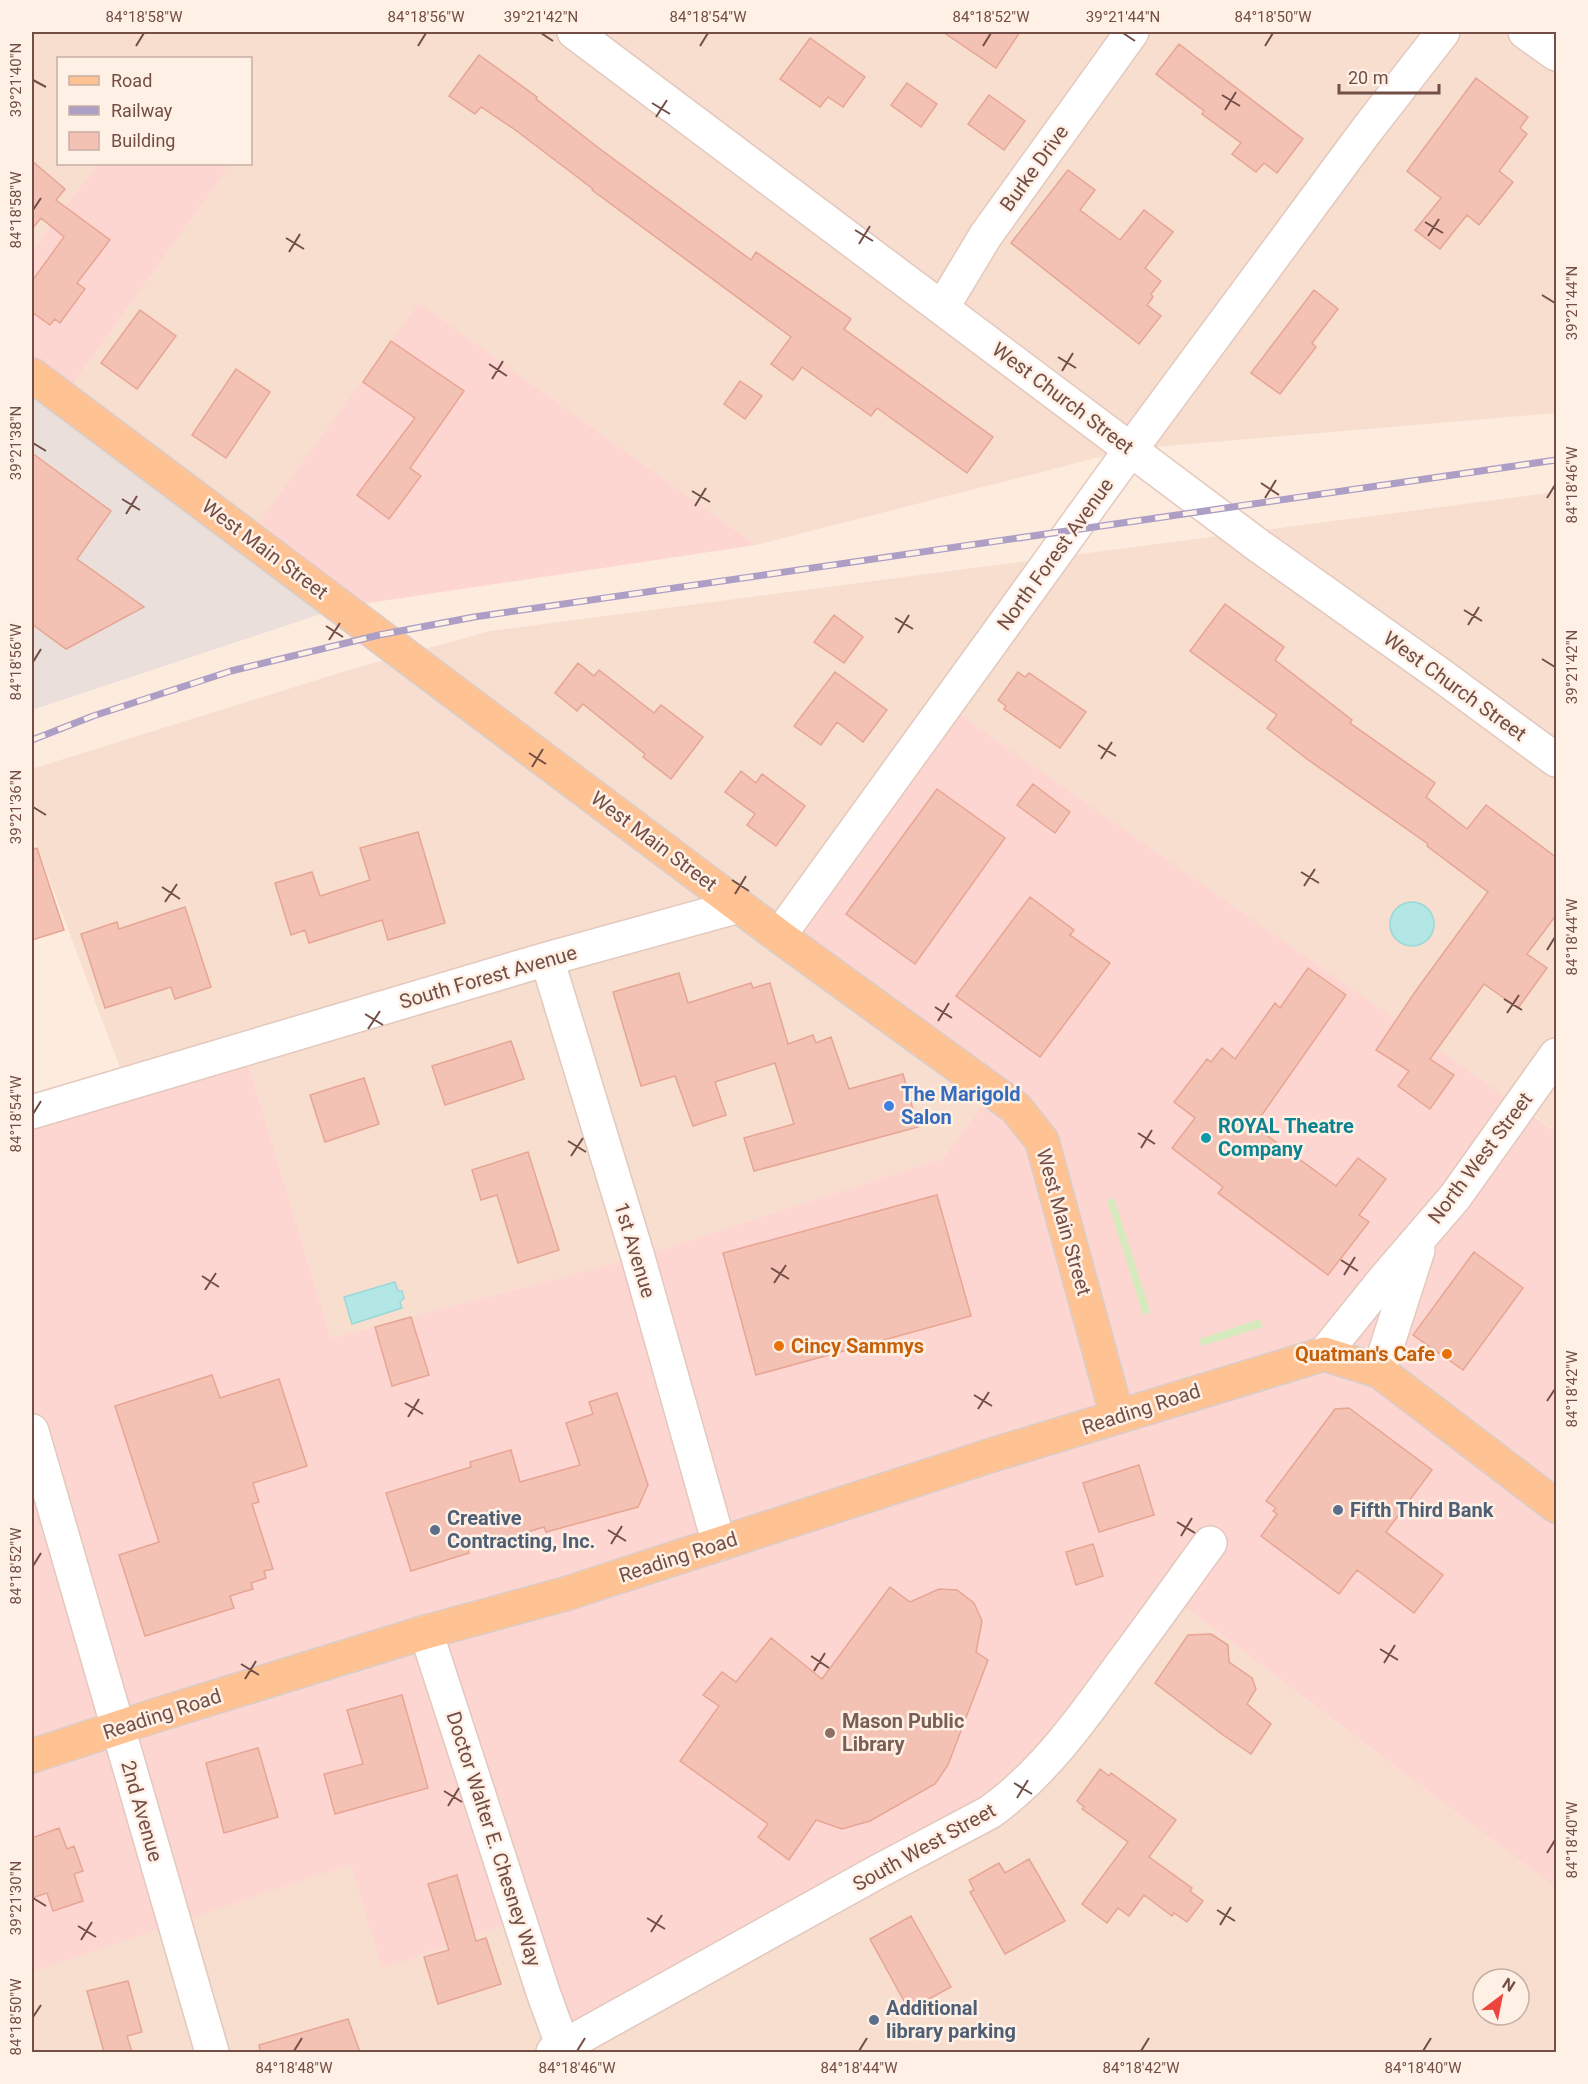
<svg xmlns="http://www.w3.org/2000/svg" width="1588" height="2084" font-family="Roboto,sans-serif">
	<rect width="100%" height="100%" fill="#fdebde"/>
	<!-- residential -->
	<path fill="#f7decf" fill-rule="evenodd" d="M32 32H1531L1556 50V413L1131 449 756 545 420 304 248 537 63 398 231 164H250V58H58V164H98L32 251Z
		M1556 492V1132L1521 1105 994 1092 943 1158 638 1257 331 1338 244 1049 126 1084 32 833V769L352 669 490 631Z
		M1171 1597 1556 1888V2052H32V1972L352 1863ZM1483 1979H1519V2015H1483Z"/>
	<!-- commercial -->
	<path fill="#fed6d1" d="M98 164H231L63 398 32 375V251Z
		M419 303 756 545 342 607 248 537Z
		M946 705 1556 1132V1888L1171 1597 1047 1761 563 2047 520 1919 382 1969 351 1864 32 1972V1112L244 1049 331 1338 638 1257 943 1158 993 1092 779 936Z"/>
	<!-- industrial -->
	<path fill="#eadfda" d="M32 377 342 607 32 710Z"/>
	<!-- green -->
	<path fill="#d7eabd" d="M1114 1198 1148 1304 1150 1313 1143 1315 1107 1200Z
		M1260 1319 1263 1327 1202 1346 1199 1339Z"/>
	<!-- water -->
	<path fill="#b2e7e5" stroke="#98d9d7" stroke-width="1.5" d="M1390 924a22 22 0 1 1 44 0a22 22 0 1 1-44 0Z
		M395 1282 398 1291H402L404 1298 400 1302 402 1308 352 1324 344 1297Z"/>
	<!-- building -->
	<path fill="#f3c2b4" stroke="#e7a594" stroke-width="1.5" d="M943 32H1020L996 68Z
		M810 38 865 77 843 107 828 97 820 107 780 79Z
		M1179 44 1303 139 1277 173 1264 163 1256 172 1232 154 1241 143 1202 114 1204 111 1156 74Z
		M479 55 537 97 536 99 600 149 751 260 756 252 851 319 844 329 993 437 967 473 877 408 871 416 802 367 793 380 771 364 791 337 592 190 593 189 514 129 481 107 475 114 449 96Z
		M1476 78 1528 117 1520 128 1527 134 1499 171 1513 182 1479 225 1467 215 1440 249 1415 230 1441 198 1407 171Z
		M907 83 937 104 921 127 891 105Z
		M989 95 1025 121 1004 150 968 124Z
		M32 161 65 189 56 200 110 240 77 283 85 289 60 323 55 319 50 325 32 312V281L64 237 41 218 32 229Z
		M1068 170 1095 190 1080 210 1120 240 1144 210 1173 232 1145 268 1161 281 1151 294 1153 297 1147 305 1161 316 1139 344 1011 243Z
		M1314 290 1338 309 1312 343 1316 347 1280 394 1251 373Z
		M140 310 176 336 137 389 101 363Z
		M391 341 464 391 410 468 421 476 389 519 357 495 415 418 363 382Z
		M236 369 270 392 226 458 192 435Z
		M740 381 762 396 745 419 724 404Z
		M32 453 111 511 77 559 144 607 66 649 32 624Z
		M1225 604 1284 647 1275 660 1352 720 1350 723 1435 783 1426 797 1467 829 1486 805 1557 858V914L1527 954 1547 968 1518 1008 1484 984 1430 1059 1454 1075 1430 1109 1398 1086 1409 1071 1376 1050 1415 992 1488 892 1427 846 1428 844 1307 759 1267 728 1277 715 1190 651Z
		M834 615 863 637 844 663 814 642Z
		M578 663 594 676 599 670 654 713 661 705 703 737 671 779 643 757 645 754 583 704 577 711 555 693Z
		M835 672 887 710 863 742 837 722 821 745 794 726Z
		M1018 672 1025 677 1029 673 1086 712 1060 748 1004 709 1006 706 998 700Z
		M741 771 756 783 762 774 805 806 776 846 747 825 755 814 725 792Z
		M1033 784 1070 812 1055 833 1017 805Z
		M937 789 1005 838 915 964 846 914Z
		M418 832 445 923 388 940 382 920 309 943 305 930 291 935 275 883 312 872 320 896 370 880 360 848Z
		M37 848 64 930 32 940V849Z
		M1030 897 1074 930 1070 935 1110 963 1040 1057 956 996Z
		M185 907 211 987 175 999 171 987 105 1008 81 934 117 922 119 929Z
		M1308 968 1346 995 1254 1126 1336 1186 1358 1158 1386 1179 1359 1215 1369 1222 1328 1275 1218 1193 1223 1187 1172 1148 1195 1118 1174 1102 1207 1059 1211 1062 1222 1048 1235 1059 1275 1003 1280 1008Z
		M679 973 688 1003 751 983 753 988 770 983 788 1044 813 1035 816 1043 831 1037 849 1089 903 1074 918 1127 754 1171 744 1138 794 1124 775 1063 715 1082 726 1115 693 1126 675 1076 641 1086 613 992Z
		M511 1041 524 1079 445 1105 432 1066Z
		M364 1078 379 1124 325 1142 310 1095Z
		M528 1152 559 1250 518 1263 497 1195 481 1200 472 1170Z
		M937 1195 971 1316 756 1375 723 1253Z
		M1474 1252 1523 1288 1463 1370 1413 1335Z
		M411 1317 429 1375 392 1386 375 1327Z
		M212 1375 220 1398 279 1379 307 1466 253 1483 259 1502 252 1504 273 1569 264 1571 266 1578 251 1583 253 1589 230 1596 234 1608 145 1636 119 1555 159 1542 115 1406Z
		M617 1393 648 1485 638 1507 546 1532 544 1527 468 1550 469 1553 411 1571 386 1493 471 1467 470 1462 511 1450 520 1482 580 1465 566 1423 593 1414 589 1402Z
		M1349 1408 1432 1470 1386 1532 1443 1575 1414 1613 1357 1570 1339 1594 1261 1536 1277 1514 1273 1511 1276 1508 1266 1501 1335 1409Z
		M1139 1465 1154 1515 1099 1532 1083 1483Z
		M1093 1544 1103 1576 1076 1585 1066 1552Z
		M890 1587 910 1602 939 1589 957 1590 974 1603 982 1621 976 1652 988 1660 948 1765 935 1784 870 1821 842 1829 816 1820 789 1860 758 1837 768 1824 680 1761 719 1706 703 1695 722 1672 736 1682 771 1638 822 1679Z
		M1211 1634 1228 1645 1229 1662 1252 1678 1256 1689 1247 1704 1271 1724 1251 1754 1223 1735 1155 1683 1188 1635Z
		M402 1695 428 1788 335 1814 324 1774 363 1764 347 1710Z
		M258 1748 278 1817 224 1833 206 1763Z
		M1100 1769 1109 1776 1111 1773 1176 1820 1149 1857 1192 1888 1190 1891 1203 1901 1187 1922 1174 1913 1172 1916 1144 1895 1129 1916 1118 1908 1107 1923 1082 1904 1128 1842 1082 1809 1084 1807 1077 1801Z
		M59 1828 67 1849 74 1846 83 1871 74 1874 83 1901 53 1911 47 1893 32 1898V1838Z
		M1029 1859 1065 1921 1005 1954 970 1892 974 1890 969 1880 999 1863 1005 1873Z
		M457 1875 476 1941 486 1938 501 1984 438 2004 424 1957 449 1950 428 1884Z
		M911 1916 951 1987 909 2010 870 1939Z
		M128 1981 142 2032 127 2036 132 2052H104L87 1991Z
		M348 2019 360 2052H260L259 2045Z"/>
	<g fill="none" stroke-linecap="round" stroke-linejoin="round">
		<defs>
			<path id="minor" d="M574 32 1259 546 1442 676 1556 760
				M1525 32 1556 54
				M942 308 986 235 1132 32
				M779 936 1131 449 1366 131 1443 32
				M547 959 638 1257 719 1544
				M32 1112 547 959 739 906
				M1324 1354 1382 1282 1455 1197 1556 1055
				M1379 1371 1418 1250
				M32 1431 212 2052
				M426 1632 543 1992 563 2047
				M553 2052 879 1871 990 1812C1043 1774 1083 1718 1121 1665 1151 1625 1180 1584 1210 1543"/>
			<path id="major" d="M32 375 779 936 1016 1108 1042 1141 1117 1416
				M32 1756 157 1715 426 1632 565 1594 992 1455 1324 1354 1379 1371 1556 1506"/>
		</defs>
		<!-- minor casing -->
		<use href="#minor" stroke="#e3c8bd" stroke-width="36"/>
		<!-- major casing -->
		<use href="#major" stroke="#d8cdcb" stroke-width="36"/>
		<!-- minor -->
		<use href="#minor" stroke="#fff" stroke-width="33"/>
		<!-- major -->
		<use href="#major" stroke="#ffc393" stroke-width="33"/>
		<defs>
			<path id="rail" d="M32 740 93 716 231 671 379 635 474 617 1556 460"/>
		</defs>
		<!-- rail casing -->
		<use href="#rail" stroke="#ac9ec5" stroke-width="7"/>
		<!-- rail -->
		<use href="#rail" stroke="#fff0e5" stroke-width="4.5" stroke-dasharray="14" stroke-linecap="butt"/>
	</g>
	<!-- ticks -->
	<path fill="none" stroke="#734e46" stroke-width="2" d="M541 33 553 41M1123 33 1135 41M136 46 144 33M418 46 426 33M700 46 708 33M983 46 991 33M1265 46 1273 33M33 80 46 87M1222 95 1240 106M652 103 670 114M1225 110 1236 92M656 117 667 100M33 210 41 198M1425 222 1443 233M855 230 873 241M1428 236 1439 219M286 238 304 249M859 244 870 226M289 252 300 234M1542 295 1555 303M1058 357 1076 368M489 364 507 376M1062 371 1073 353M492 379 503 361M33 443 46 451M1261 483 1279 495M692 491 710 502M1265 498 1276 480M1547 498 1555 485M122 499 140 510M695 506 706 488M126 514 137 496M1464 610 1482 621M895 618 913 629M1468 625 1479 607M326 626 343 637M898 633 909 615M329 640 340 623M1542 659 1555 667M33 662 41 649M1098 745 1116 756M529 753 546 764M1101 759 1112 742M532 767 543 749M33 807 46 815M1301 872 1319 883M732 880 749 891M1304 886 1315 869M162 887 180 899M735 894 746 876M165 902 177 884M1547 950 1555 937M1504 999 1522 1010M935 1007 952 1018M1507 1013 1519 995M365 1014 383 1025M938 1021 949 1003M368 1029 380 1011M33 1114 41 1101M1138 1133 1155 1144M568 1141 586 1152M1141 1148 1152 1130M571 1156 583 1138M1341 1260 1358 1271M771 1268 789 1279M1344 1275 1355 1257M202 1276 219 1287M774 1283 786 1265M205 1290 216 1273M974 1395 992 1406M1547 1401 1555 1389M405 1403 423 1414M978 1409 989 1392M408 1417 419 1399M1177 1522 1195 1533M608 1530 626 1541M1181 1536 1192 1518M611 1544 622 1526M33 1566 41 1553M1380 1649 1398 1660M811 1656 829 1668M1384 1663 1395 1645M241 1664 259 1675M814 1671 825 1653M245 1679 256 1661M1014 1783 1032 1794M444 1791 462 1802M1017 1798 1028 1780M448 1806 459 1788M1547 1853 1555 1840M33 1898 46 1906M1217 1910 1235 1921M647 1918 665 1929M1220 1925 1231 1907M78 1926 96 1937M651 1932 662 1915M81 1940 92 1922M33 2017 41 2005M294 2051 302 2038M577 2051 585 2038M859 2051 867 2038M1141 2051 1149 2038M1423 2051 1431 2038"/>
	<!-- markers -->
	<circle fill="#3f7fe0" stroke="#fff0e5" stroke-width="2" cx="889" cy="1106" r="6"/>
	<circle fill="#0f9aa8" stroke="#fff0e5" stroke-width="2" cx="1206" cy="1138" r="6"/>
	<g fill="#e8710a" stroke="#fff0e5" stroke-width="2">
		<circle cx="779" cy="1346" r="6"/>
		<circle cx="1447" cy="1354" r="6"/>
	</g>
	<g fill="#5c6f8a" stroke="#fff0e5" stroke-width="2">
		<circle cx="1338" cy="1510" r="6"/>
		<circle cx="435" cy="1530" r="6"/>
		<circle cx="874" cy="2020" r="6"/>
	</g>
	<circle fill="#8d6e63" stroke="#fff0e5" stroke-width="2" cx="830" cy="1733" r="6"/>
	<g text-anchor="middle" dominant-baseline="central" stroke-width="5" stroke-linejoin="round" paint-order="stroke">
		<!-- street labels -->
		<g font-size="20" fill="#734e46" stroke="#fff0e5">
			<text transform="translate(1034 168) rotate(-54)">Burke Drive</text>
			<text transform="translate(1063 398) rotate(37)">West Church Street</text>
			<text transform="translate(265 549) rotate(37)">West Main Street</text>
			<text transform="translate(1055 554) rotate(-54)">North Forest Avenue</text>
			<text transform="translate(1455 686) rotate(36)">West Church Street</text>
			<text transform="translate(654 841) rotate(37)">West Main Street</text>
			<text transform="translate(488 977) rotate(-16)">South Forest Avenue</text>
			<text transform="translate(1480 1158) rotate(-53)">North West Street</text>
			<text transform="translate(1064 1222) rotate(74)">West Main Street</text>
			<text transform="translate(635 1250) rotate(73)">1st Avenue</text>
			<text transform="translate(1141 1409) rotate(-18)">Reading Road</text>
			<text transform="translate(678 1557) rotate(-18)">Reading Road</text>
			<text transform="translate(162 1714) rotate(-18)">Reading Road</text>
			<text transform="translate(142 1811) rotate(74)">2nd Avenue</text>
			<text transform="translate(494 1839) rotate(72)">Doctor Walter E. Chesney Way</text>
			<text transform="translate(924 1847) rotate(-29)">South West Street</text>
		</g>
		<!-- shop labels -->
		<g font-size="20" font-weight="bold" fill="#366cbe" stroke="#fff0e5" text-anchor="start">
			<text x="901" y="1094">The Marigold<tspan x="901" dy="23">Salon</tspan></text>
		</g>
		<!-- culture labels -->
		<g font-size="20" font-weight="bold" fill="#0d838f" stroke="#fff0e5" text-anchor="start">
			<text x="1218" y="1126">ROYAL Theatre<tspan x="1218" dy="23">Company</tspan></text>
		</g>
		<!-- food labels -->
		<g font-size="20" font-weight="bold" fill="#c56008" stroke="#fff0e5" text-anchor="start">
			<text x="791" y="1346">Cincy Sammys</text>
			<text x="1435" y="1354" text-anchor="end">Quatman's Cafe</text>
		</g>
		<!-- service labels -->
		<g font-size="20" font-weight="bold" fill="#4e5e75" stroke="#fff0e5" text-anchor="start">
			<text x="1350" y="1510">Fifth Third Bank</text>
			<text x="447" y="1518">Creative<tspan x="447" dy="23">Contracting, Inc.</tspan></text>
			<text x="886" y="2008">Additional<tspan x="886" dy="23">library parking</tspan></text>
		</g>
		<!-- education labels -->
		<g font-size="20" font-weight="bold" fill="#785e54" stroke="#fff0e5" text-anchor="start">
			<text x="842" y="1721">Mason Public<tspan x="842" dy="23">Library</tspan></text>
		</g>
	</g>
	<!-- border -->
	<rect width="1588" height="2084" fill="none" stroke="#fff0e5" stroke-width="66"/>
	<!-- legend -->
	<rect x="57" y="57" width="195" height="108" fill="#fff0e5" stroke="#c7afa5" stroke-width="1.5"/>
	<rect x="69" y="76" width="30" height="9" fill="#ffc393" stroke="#c7afa5" stroke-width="1.5"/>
	<text x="111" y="87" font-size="18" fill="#734e46">Road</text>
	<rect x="69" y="106" width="30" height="9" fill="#ac9ec5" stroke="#c7afa5" stroke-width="1.5"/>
	<text x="111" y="117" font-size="18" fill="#734e46">Railway</text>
	<rect x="69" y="132" width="30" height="18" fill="#f3c2b4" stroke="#c7afa5" stroke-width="1.5"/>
	<text x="111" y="147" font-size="18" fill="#734e46">Building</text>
	<!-- north arrow -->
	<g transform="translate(1501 1997) rotate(32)"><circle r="28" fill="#fff0e5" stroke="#c7afa5" stroke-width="1.5"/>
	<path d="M0-4.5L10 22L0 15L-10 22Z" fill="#ed443d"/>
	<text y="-9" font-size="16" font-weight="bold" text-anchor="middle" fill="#734e46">N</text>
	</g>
	<!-- scale -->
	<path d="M1339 84v9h100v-9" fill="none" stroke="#734e46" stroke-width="3"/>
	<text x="1348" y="84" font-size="18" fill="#734e46" stroke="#fff0e5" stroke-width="4.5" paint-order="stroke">20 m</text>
	<rect x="33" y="33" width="1522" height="2018" fill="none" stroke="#734e46" stroke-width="2"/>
	<g font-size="15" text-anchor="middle" fill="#734e46">
		<text x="144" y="22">84°18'58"W</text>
		<text x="426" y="22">84°18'56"W</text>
		<text x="541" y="22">39°21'42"N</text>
		<text x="708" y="22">84°18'54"W</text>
		<text x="991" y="22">84°18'52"W</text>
		<text x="1123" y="22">39°21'44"N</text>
		<text x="1273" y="22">84°18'50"W</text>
		<text transform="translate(16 80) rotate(-90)" y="5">39°21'40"N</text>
		<text transform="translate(16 210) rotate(-90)" y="5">84°18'58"W</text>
		<text transform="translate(1572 303) rotate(-90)" y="5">39°21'44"N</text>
		<text transform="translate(16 443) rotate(-90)" y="5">39°21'38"N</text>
		<text transform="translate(1572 485) rotate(-90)" y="5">84°18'46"W</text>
		<text transform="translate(16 662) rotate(-90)" y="5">84°18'56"W</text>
		<text transform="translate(1572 667) rotate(-90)" y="5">39°21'42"N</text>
		<text transform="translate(16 807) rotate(-90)" y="5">39°21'36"N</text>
		<text transform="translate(1572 937) rotate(-90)" y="5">84°18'44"W</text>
		<text transform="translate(16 1114) rotate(-90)" y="5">84°18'54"W</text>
		<text transform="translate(1572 1389) rotate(-90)" y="5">84°18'42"W</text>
		<text transform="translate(16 1566) rotate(-90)" y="5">84°18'52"W</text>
		<text transform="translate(1572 1840) rotate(-90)" y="5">84°18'40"W</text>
		<text transform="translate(16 1898) rotate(-90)" y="5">39°21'30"N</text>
		<text transform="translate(16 2017) rotate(-90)" y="5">84°18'50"W</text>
		<text x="294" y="2073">84°18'48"W</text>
		<text x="577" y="2073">84°18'46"W</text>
		<text x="859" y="2073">84°18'44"W</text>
		<text x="1141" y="2073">84°18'42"W</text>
		<text x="1423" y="2073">84°18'40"W</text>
	</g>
</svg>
